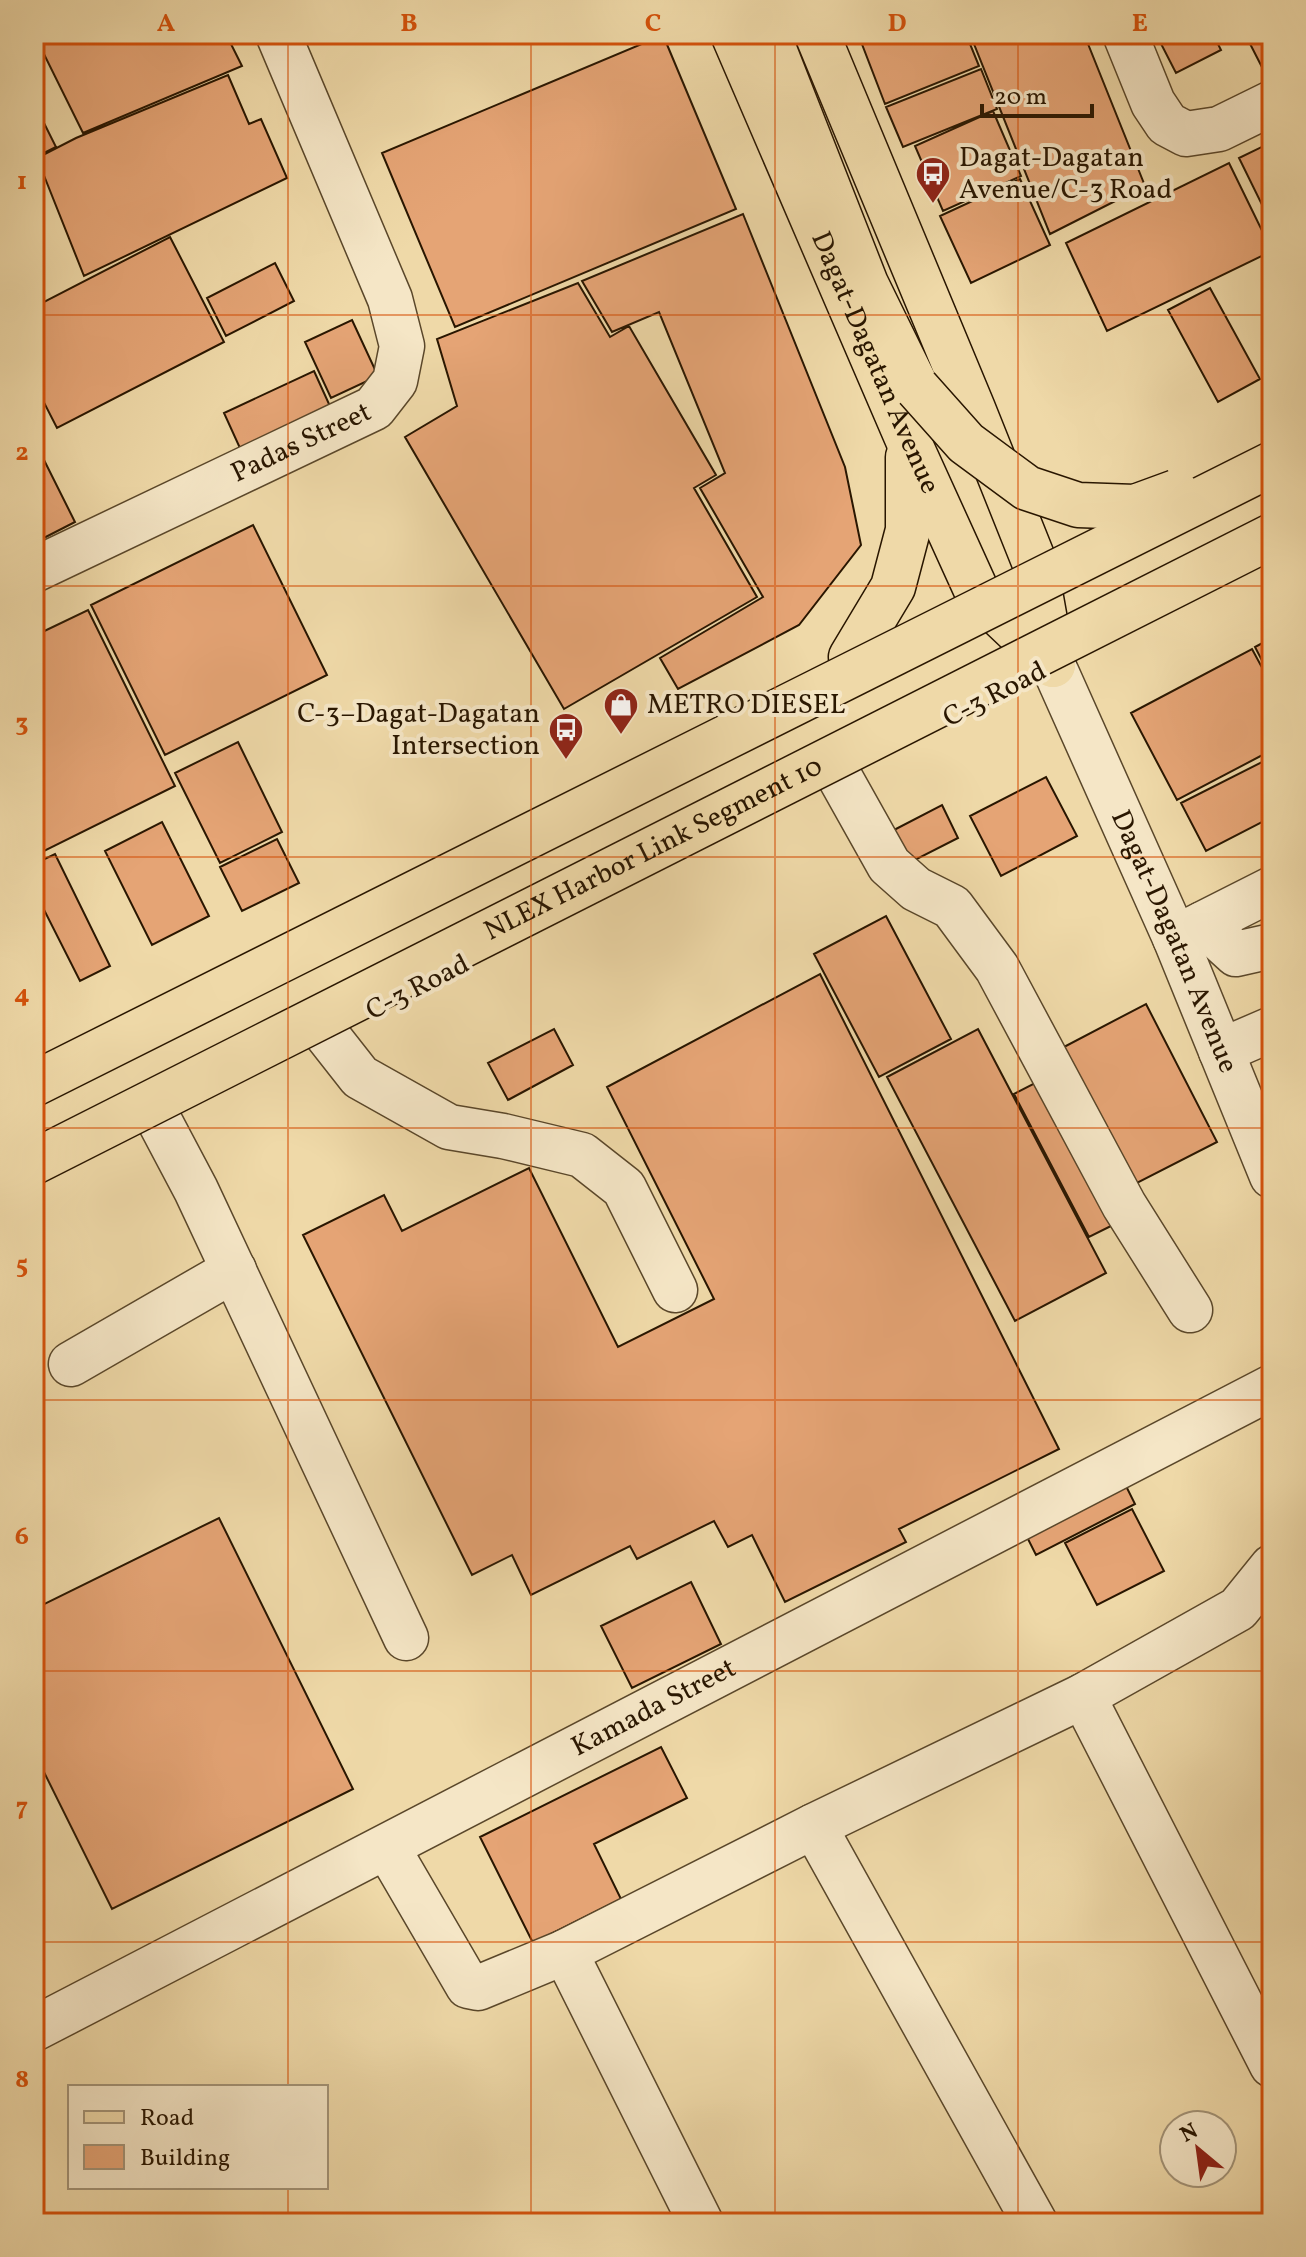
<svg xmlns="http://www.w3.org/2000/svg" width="1306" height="2257" font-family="Vollkorn,serif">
	<rect width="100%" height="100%" fill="#efd9a8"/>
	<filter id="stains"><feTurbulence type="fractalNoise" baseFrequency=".0025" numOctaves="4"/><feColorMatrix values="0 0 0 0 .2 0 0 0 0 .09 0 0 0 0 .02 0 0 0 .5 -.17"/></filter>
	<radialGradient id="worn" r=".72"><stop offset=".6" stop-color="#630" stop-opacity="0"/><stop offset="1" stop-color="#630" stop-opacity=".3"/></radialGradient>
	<!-- building -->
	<path fill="#e5a475" stroke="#291600" stroke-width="2" d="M34 34H226L242 66 83 133Z
		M871 34H966L979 66 885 104 860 39Z
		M970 34H1084L1145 186 1050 234Z
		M1156 34H1213L1221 50 1176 73Z
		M1245 34H1272V69L1265 73Z
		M663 35 736 209 455 327 382 153Z
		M981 69 997 109 903 147 886 107Z
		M228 75 249 124 261 119 287 178 84 276 37 158 76 138Z
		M34 103 56 147 34 158Z
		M993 111 1021 176 943 211 915 146Z
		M1272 142V225L1239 158Z
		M1229 163 1272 251 1107 331 1066 243Z
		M1020 179 1050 245 971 283 940 216Z
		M743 214 845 467 861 545 799 625 678 689 660 658 763 597 700 488 725 473 659 312 612 332 582 281Z
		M170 237 224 342 57 428 34 383V307Z
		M275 263 294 301 226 336 207 298Z
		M578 283 610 337 629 326 716 475 694 488 757 597 564 709 405 437 457 406 437 339Z
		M1210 288 1260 379 1218 402 1168 310Z
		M352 320 378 376 331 398 305 342Z
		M314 371 334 415 244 457 224 413Z
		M34 440 75 522 34 543Z
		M253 525 327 675 165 755 91 605Z
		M88 610 175 786 34 856V636Z
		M1272 638V680L1255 647Z
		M1252 649 1272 686V750L1177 800 1131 713Z
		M238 742 282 832 220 863 175 773Z
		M1272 757V817L1206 851 1181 803Z
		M1046 777 1077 836 1001 876 970 816Z
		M942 805 958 838 909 863 892 831Z
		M162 822 209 916 152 945 105 851Z
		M277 839 299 883 242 911 220 867Z
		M55 854 110 966 80 981 34 890V864Z
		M886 916 951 1039 879 1077 814 954Z
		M820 974 1059 1449 899 1529 906 1542 785 1602 752 1535 728 1547 714 1521 637 1559 630 1546 531 1595 512 1555 472 1575 303 1235 384 1195 402 1231 529 1168 618 1347 714 1299 607 1087Z
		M1146 1004 1217 1142 1133 1185 1062 1048Z
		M554 1029 573 1065 508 1100 488 1063Z
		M978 1029 1106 1273 1015 1321 887 1077Z
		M1037 1082 1113 1225 1089 1237 1014 1094Z
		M1119 1472 1135 1504 1036 1555 1020 1523Z
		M1132 1509 1164 1571 1097 1605 1065 1543Z
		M219 1518 353 1789 112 1909 34 1752V1609Z
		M691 1582 721 1644 632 1688 601 1626Z
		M661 1747 687 1798 594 1844 621 1899 533 1943 480 1837Z"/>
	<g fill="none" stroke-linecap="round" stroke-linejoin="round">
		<defs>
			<g id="minor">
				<path d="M1125 34 1153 103 1167 124 1186 134 1219 129 1272 103"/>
				<path id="s1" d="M34 570 374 408 395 381 402 346 390 299 278 34"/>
				<path id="s2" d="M1053 665 1175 938 1272 1176"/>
				<path d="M838 774 889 865 916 889 952 907 997 968 1124 1205 1190 1310"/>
				<path d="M1203 924 1236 954 1272 946"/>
				<path d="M1175 938 1272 889"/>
				<path d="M327 1035 360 1077 449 1127 503 1136 582 1155 624 1188 675 1290"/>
				<path d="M1221 1051 1272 1029"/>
				<path d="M159 1120 196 1190 406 1638"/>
				<path d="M71 1364 234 1270"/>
				<path d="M1083 1696 1272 2065"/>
				<path d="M814 1826 1035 2223"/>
				<path d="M387 1847 468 1986 478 1988 565 1952"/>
				<path id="s3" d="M34 2029 1272 1387"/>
				<path d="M701 2223 565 1952 814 1826 1083 1696 1238 1609 1272 1567"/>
			</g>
			<g id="major">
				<path id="s4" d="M733 34 908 440 978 594 1053 665"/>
				<path d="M817 34 973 409 1035 564 1053 665"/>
				<path d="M851 657 893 587 908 530V457"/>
			</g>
			<path id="highway" d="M768 34 866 284 917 388"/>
		</defs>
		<!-- minor casing -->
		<use href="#minor" stroke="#5a472a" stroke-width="47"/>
		<!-- major casing -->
		<use href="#major" stroke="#291600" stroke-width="47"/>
		<!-- highway casing -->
		<use href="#highway" stroke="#291600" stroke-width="47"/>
		<!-- minor -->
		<use href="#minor" stroke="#f5e6c6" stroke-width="44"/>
		<!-- major -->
		<use href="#major" stroke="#efd9a8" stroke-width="44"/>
		<!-- highway -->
		<use href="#highway" stroke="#efd9a8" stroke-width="44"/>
		<defs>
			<g id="highway-bridge">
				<path d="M917 388 966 443 1027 488 1078 505 1135 507 1176 492"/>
				<path d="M34 1084 1272 464"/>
				<path id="s5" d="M34 1162 1272 536"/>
			</g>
		</defs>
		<!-- highway-bridge casing -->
		<use href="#highway-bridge" stroke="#291600" stroke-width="47" stroke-linecap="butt"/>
		<!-- highway-bridge -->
		<use href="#highway-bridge" stroke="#efd9a8" stroke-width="44"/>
	</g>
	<!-- grid -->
	<path fill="none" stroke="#d5520b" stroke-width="2" stroke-opacity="0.55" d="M288 34V2087M531 34V2223M775 34V2223M1018 34V2223M34 315H1272M34 586H1272M34 857H1272M34 1128H1272M34 1400H1272M34 1671H1272M34 1942H1272M288 2187V2223"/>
	<!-- icons -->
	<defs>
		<symbol id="bus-pin" viewBox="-11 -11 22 30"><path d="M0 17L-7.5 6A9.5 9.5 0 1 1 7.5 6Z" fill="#8f2418" stroke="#f5e6c6"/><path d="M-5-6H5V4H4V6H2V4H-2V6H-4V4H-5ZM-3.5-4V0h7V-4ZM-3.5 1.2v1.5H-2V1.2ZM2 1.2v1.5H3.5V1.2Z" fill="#fff"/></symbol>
		<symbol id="shop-pin" viewBox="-11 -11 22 30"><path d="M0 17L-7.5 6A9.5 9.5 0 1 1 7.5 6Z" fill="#8f2418" stroke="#f5e6c6"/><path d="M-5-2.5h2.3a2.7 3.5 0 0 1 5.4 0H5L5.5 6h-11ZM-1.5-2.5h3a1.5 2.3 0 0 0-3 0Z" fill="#fff"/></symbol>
	</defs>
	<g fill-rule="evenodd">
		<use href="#bus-pin" x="913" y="154" width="40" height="54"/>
		<use href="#shop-pin" x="601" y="685" width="40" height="54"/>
		<use href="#bus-pin" x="546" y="710" width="40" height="54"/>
	</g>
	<g text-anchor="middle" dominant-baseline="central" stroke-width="8" stroke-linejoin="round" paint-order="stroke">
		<!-- poi labels -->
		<g font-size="28" fill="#291600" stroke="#f5e6c6" text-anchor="start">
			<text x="959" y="158">Dagat-Dagatan<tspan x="959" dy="32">Avenue/C-3 Road</tspan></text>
			<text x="647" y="705">METRO DIESEL</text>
			<text x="540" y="714" text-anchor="end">C-3–Dagat-Dagatan<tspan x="540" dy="32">Intersection</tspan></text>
		</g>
		<!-- street labels -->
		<g font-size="28" fill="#291600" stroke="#f5e6c6">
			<text stroke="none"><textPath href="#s4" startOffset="358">Dagat-Dagatan Avenue</textPath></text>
			<text stroke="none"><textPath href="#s1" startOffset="296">Padas Street</textPath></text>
			<text transform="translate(995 695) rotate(-27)">C-3 Road</text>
			<text stroke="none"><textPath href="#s5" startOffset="694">NLEX Harbor Link Segment 10</textPath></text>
			<text stroke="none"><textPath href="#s2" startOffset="302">Dagat-Dagatan Avenue</textPath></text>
			<text transform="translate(418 988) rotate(-27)">C-3 Road</text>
			<text stroke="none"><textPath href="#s3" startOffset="698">Kamada Street</textPath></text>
		</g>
	</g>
	<!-- margin -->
	<rect width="1306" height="2257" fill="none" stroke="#efd9a8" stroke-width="88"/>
	<!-- legend -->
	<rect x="68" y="2085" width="260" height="104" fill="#f5e6c6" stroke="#a39377" stroke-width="2"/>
	<rect x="84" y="2111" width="40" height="12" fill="#efd9a8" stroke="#a39377" stroke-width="2"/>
	<text x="140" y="2125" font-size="24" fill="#291600">Road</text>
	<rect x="84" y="2145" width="40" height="24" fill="#e5a475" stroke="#a39377" stroke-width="2"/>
	<text x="140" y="2165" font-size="24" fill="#291600">Building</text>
	<!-- north arrow -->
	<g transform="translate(1198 2149) rotate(331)"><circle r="38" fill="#f5e6c6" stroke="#a39377" stroke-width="2"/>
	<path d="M0-6L14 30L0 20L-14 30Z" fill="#8f2418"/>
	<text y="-12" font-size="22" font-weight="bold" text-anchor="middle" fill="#291600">N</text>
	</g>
	<!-- scale -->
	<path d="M982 104v12h110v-12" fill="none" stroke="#291600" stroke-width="4"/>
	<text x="994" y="104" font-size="24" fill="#291600" stroke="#f5e6c6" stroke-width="6" paint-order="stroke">20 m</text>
	<rect x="44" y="44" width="1218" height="2169" fill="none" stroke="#d5520b" stroke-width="3"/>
	<g font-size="26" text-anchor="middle" font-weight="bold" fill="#d5520b">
		<text x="166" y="31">A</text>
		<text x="409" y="31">B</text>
		<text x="653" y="31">C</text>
		<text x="897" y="31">D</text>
		<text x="1140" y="31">E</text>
		<text x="22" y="189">1</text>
		<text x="22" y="460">2</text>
		<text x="22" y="731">3</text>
		<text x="22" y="1002">4</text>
		<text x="22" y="1273">5</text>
		<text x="22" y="1544">6</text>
		<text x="22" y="1815">7</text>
		<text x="22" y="2087">8</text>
	</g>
	<rect width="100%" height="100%" filter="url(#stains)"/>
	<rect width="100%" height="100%" fill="url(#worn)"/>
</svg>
